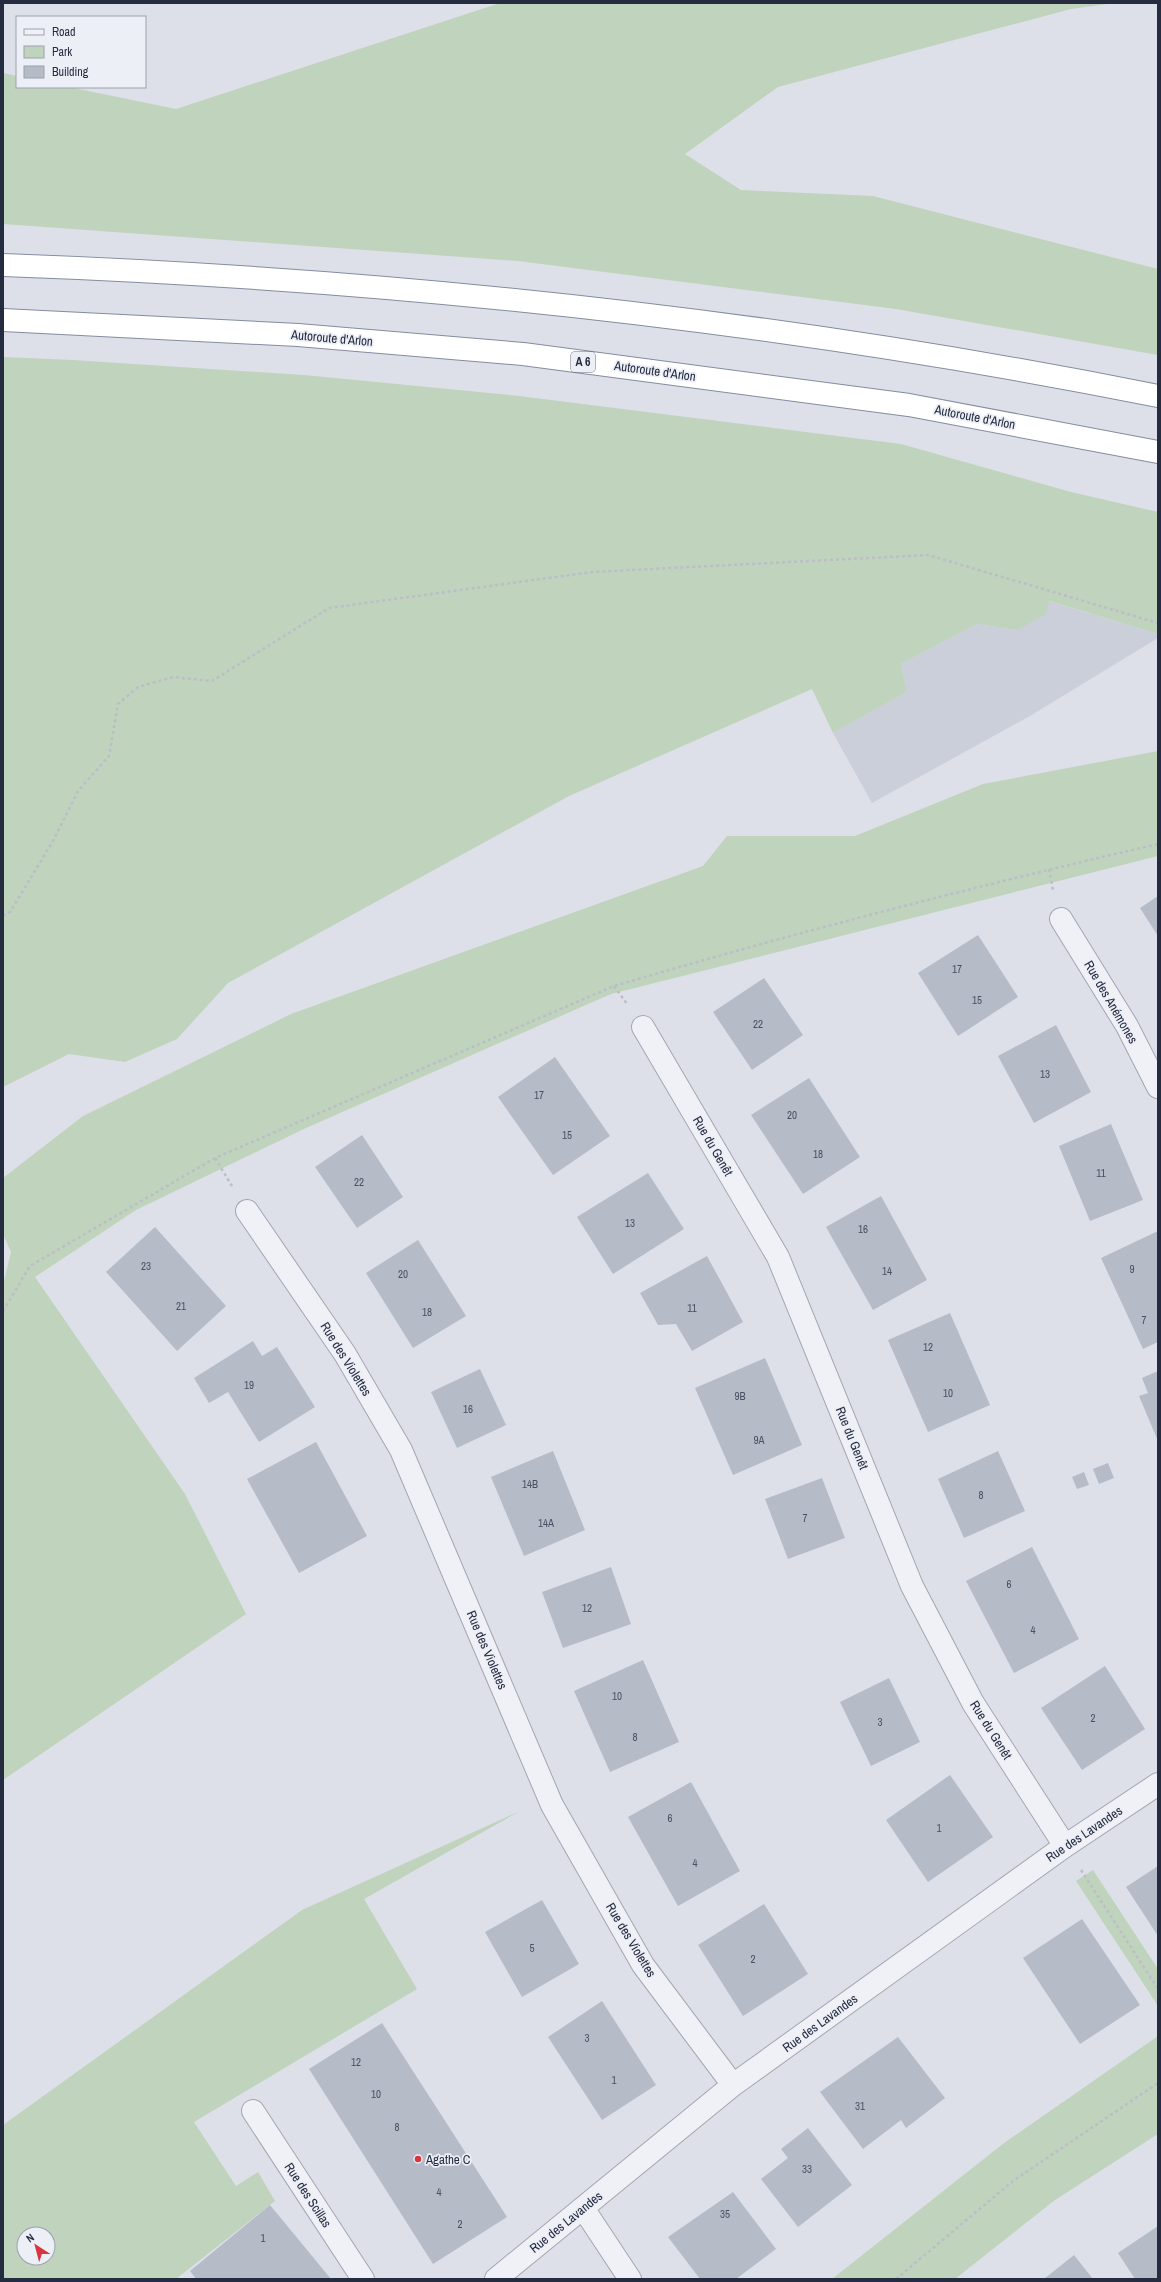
<svg xmlns="http://www.w3.org/2000/svg" width="1161" height="2282" font-family="'Archivo Narrow',sans-serif">
	<rect width="100%" height="100%" fill="#dde0e8"/>
	<!-- built -->
	<path fill="#cacfda" d="M1048 601 1158 634V638L1030 716 872 803 833 733 907 692 901 664 977 624 1017 630Z"/>
	<!-- green -->
	<path fill="#c0d3bd" fill-rule="evenodd" d="M500 3H1115L1071 9 778 87 685 154 741 190 873 196 1158 269V355L896 309 518 261 3 224V73L17 76V87H69L176 109Z
		M3 357 73 360 304 375 519 396 901 444 1071 492 1158 512V634L1049 601 1046 614 1017 630 977 624 901 664 907 692 833 733 812 689 569 796 228 983 177 1039 125 1062 69 1054 3 1087Z
		M1158 751V856L611 994 306 1128 136 1210 35 1277 185 1494 246 1614 3 1780V1285L11 1252 3 1234V1178L83 1116 291 1014 703 866 727 836H855L983 784Z
		M520 1811 364 1899 417 1989 194 2122 236 2186 258 2172 275 2201 176 2279H3V2125L302 1910ZM24 2234H48V2258H24Z
		M1093 1870 1158 1969V2006L1076 1881Z
		M1158 2036V2134L1055 2200 955 2279H832L1004 2143Z"/>
	<!-- building -->
	<path fill="#b6bbc8" d="M1158 896V936L1140 908Z
		M978 935 1018 997 958 1036 918 973Z
		M764 978 803 1035 752 1070 713 1012Z
		M1056 1025 1091 1092 1034 1123 998 1056Z
		M555 1057 610 1136 553 1175 498 1097Z
		M809 1078 860 1157 803 1194 751 1115Z
		M1111 1124 1143 1200 1090 1221 1059 1146Z
		M362 1135 403 1197 357 1228 315 1167Z
		M648 1173 684 1229 613 1274 577 1217Z
		M881 1196 927 1280 873 1310 826 1227Z
		M155 1227 226 1306 177 1351 106 1272Z
		M1158 1231V1342L1143 1349 1101 1258Z
		M418 1240 466 1316 413 1348 366 1273Z
		M707 1256 743 1322 692 1351 676 1324 658 1325 640 1293Z
		M950 1313 990 1405 928 1432 888 1340Z
		M253 1341 262 1356 277 1347 315 1407 259 1442 228 1392 209 1403 194 1378Z
		M765 1358 802 1445 733 1475 695 1388Z
		M480 1369 506 1425 457 1448 431 1392Z
		M1158 1371V1441L1139 1396 1148 1393 1142 1378Z
		M316 1442 367 1536 299 1573 247 1479Z
		M553 1451 585 1530 524 1556 491 1477Z
		M998 1451 1025 1511 964 1538 938 1479Z
		M1108 1463 1114 1478 1099 1484 1093 1469Z
		M1084 1472 1089 1485 1077 1489 1072 1477Z
		M822 1478 845 1538 788 1559 765 1499Z
		M1032 1547 1079 1639 1014 1673 966 1581Z
		M611 1567 631 1624 563 1648 542 1592Z
		M643 1660 679 1742 610 1772 574 1691Z
		M1105 1666 1145 1729 1082 1770 1041 1708Z
		M889 1678 920 1742 871 1766 840 1702Z
		M950 1775 993 1837 928 1882 886 1820Z
		M691 1782 740 1871 678 1906 628 1817Z
		M1158 1866V1936L1126 1887Z
		M542 1900 579 1964 522 1997 485 1932Z
		M764 1904 808 1974 743 2016 698 1945Z
		M1082 1919 1140 2005 1080 2044 1023 1958Z
		M602 2001 656 2085 602 2120 548 2037Z
		M382 2023 507 2217 433 2264 309 2069Z
		M898 2037 945 2098 906 2128 901 2120 863 2149 820 2092Z
		M808 2128 852 2185 798 2227 761 2179 788 2158 781 2149Z
		M733 2192 776 2249 736 2279H700L668 2237Z
		M270 2205 331 2279H196L190 2271Z
		M1158 2226V2279H1135L1118 2253Z
		M1074 2255 1093 2279H1044Z"/>
	<g fill="none" stroke-linecap="round" stroke-linejoin="round">
		<defs>
			<path id="street" d="M1061 919 1127 1026 1158 1087
				M643 1027 778 1257 912 1586 973 1703 1065 1846
				M247 1211 345 1354 401 1450 552 1805 643 1965 733 2085
				M253 2111 363 2279
				M583 2208 630 2279
				M496 2279 733 2085 1065 1846 1158 1784"/>
			<path id="highway" d="M3 265C391 279 778 320 1158 396
				M3 320 298 335 523 354 909 405 1158 452"/>
		</defs>
		<!-- street casing -->
		<use href="#street" stroke="#a2a6b2" stroke-width="24"/>
		<!-- highway casing -->
		<use href="#highway" stroke="#838ca0" stroke-width="24"/>
		<!-- path -->
		<path stroke="#bbbec7" stroke-width="2.5" stroke-dasharray="3 3" stroke-linecap="butt" d="M1049 869 1053 890
			M3 916 10 912 53 841 78 791 109 756 118 704 138 687 173 677 212 681 329 608 592 572 928 555 1158 623
			M614 986 627 1004
			M215 1158 232 1186
			M3 1311 30 1266 215 1158 614 986C794 933 976 886 1158 844
			M1081 1870 1158 1989
			M896 2279 1013 2181 1158 2083"/>
		<!-- street -->
		<use href="#street" stroke="#f0f1f6" stroke-width="22"/>
		<!-- highway -->
		<use href="#highway" stroke="#fff" stroke-width="22"/>
	</g>
	<!-- markers -->
	<circle fill="#da343e" stroke="#eceff6" stroke-width="1.5" cx="418" cy="2159" r="4"/>
	<g text-anchor="middle" dominant-baseline="central" stroke-width="3.5" stroke-linejoin="round" paint-order="stroke">
		<!-- number labels -->
		<g font-size="11" fill="#495062">
			<text x="957" y="969">17</text>
			<text x="977" y="1000">15</text>
			<text x="758" y="1024">22</text>
			<text x="1045" y="1074">13</text>
			<text x="539" y="1095">17</text>
			<text x="792" y="1115">20</text>
			<text x="567" y="1135">15</text>
			<text x="818" y="1154">18</text>
			<text x="1101" y="1173">11</text>
			<text x="359" y="1182">22</text>
			<text x="630" y="1223">13</text>
			<text x="863" y="1229">16</text>
			<text x="146" y="1266">23</text>
			<text x="1132" y="1269">9</text>
			<text x="887" y="1271">14</text>
			<text x="403" y="1274">20</text>
			<text x="181" y="1306">21</text>
			<text x="692" y="1308">11</text>
			<text x="427" y="1312">18</text>
			<text x="1144" y="1320">7</text>
			<text x="928" y="1347">12</text>
			<text x="249" y="1385">19</text>
			<text x="948" y="1393">10</text>
			<text x="740" y="1396">9B</text>
			<text x="468" y="1409">16</text>
			<text x="759" y="1440">9A</text>
			<text x="530" y="1484">14B</text>
			<text x="981" y="1495">8</text>
			<text x="805" y="1518">7</text>
			<text x="546" y="1523">14A</text>
			<text x="1009" y="1584">6</text>
			<text x="587" y="1608">12</text>
			<text x="1033" y="1630">4</text>
			<text x="617" y="1696">10</text>
			<text x="1093" y="1718">2</text>
			<text x="880" y="1722">3</text>
			<text x="635" y="1737">8</text>
			<text x="670" y="1818">6</text>
			<text x="939" y="1828">1</text>
			<text x="695" y="1863">4</text>
			<text x="532" y="1948">5</text>
			<text x="753" y="1959">2</text>
			<text x="587" y="2038">3</text>
			<text x="356" y="2062">12</text>
			<text x="614" y="2080">1</text>
			<text x="376" y="2094">10</text>
			<text x="860" y="2106">31</text>
			<text x="397" y="2127">8</text>
			<text x="807" y="2169">33</text>
			<text x="439" y="2192">4</text>
			<text x="725" y="2214">35</text>
			<text x="460" y="2224">2</text>
			<text x="263" y="2238">1</text>
		</g>
		<!-- shield labels -->
		<rect fill="#eceff6" stroke="#616677" stroke-width="1" x="571" y="352" width="24" height="20" rx="3"/>
		<g font-size="12" font-weight="bold" fill="#252c40">
			<text x="583" y="362">A 6</text>
		</g>
		<!-- street labels -->
		<g font-size="13" fill="#252c40" stroke="#eceff6">
			<text transform="translate(332 338) rotate(5)">Autoroute d'Arlon</text>
			<text transform="translate(655 371) rotate(8)">Autoroute d'Arlon</text>
			<text transform="translate(975 417) rotate(11)">Autoroute d'Arlon</text>
			<text transform="translate(1111 1002) rotate(60)">Rue des Anémones</text>
			<text transform="translate(713 1146) rotate(60)">Rue du Genêt</text>
			<text transform="translate(346 1359) rotate(58)">Rue des Violettes</text>
			<text transform="translate(852 1438) rotate(68)">Rue du Genêt</text>
			<text transform="translate(487 1650) rotate(67)">Rue des Violettes</text>
			<text transform="translate(991 1730) rotate(58)">Rue du Genêt</text>
			<text transform="translate(1084 1834) rotate(-34)">Rue des Lavandes</text>
			<text transform="translate(631 1940) rotate(59)">Rue des Violettes</text>
			<text transform="translate(820 2023) rotate(-36)">Rue des Lavandes</text>
			<text transform="translate(308 2195) rotate(57)">Rue des Scillas</text>
			<text transform="translate(566 2222) rotate(-39)">Rue des Lavandes</text>
		</g>
		<!-- poi labels -->
		<g font-size="13" fill="#252c40" stroke="#eceff6" text-anchor="start">
			<text x="426" y="2159">Agathe C</text>
		</g>
	</g>
	<!-- border -->
	<rect width="1161" height="2282" fill="none" stroke="#252c40" stroke-width="8"/>
	<!-- legend -->
	<rect x="16" y="16" width="130" height="72" fill="#eceff6" stroke="#9ca1ad"/>
	<rect x="24" y="29" width="20" height="6" fill="#f0f1f6" stroke="#9ca1ad"/>
	<text x="52" y="36" font-size="12" fill="#252c40">Road</text>
	<rect x="24" y="46" width="20" height="12" fill="#c0d3bd" stroke="#9ca1ad"/>
	<text x="52" y="56" font-size="12" fill="#252c40">Park</text>
	<rect x="24" y="66" width="20" height="12" fill="#b6bbc8" stroke="#9ca1ad"/>
	<text x="52" y="76" font-size="12" fill="#252c40">Building</text>
	<!-- north arrow -->
	<g transform="translate(36 2246) rotate(324)"><circle r="19" fill="#eceff6" stroke="#9ca1ad"/>
	<path d="M0-3L7 15L0 10L-7 15Z" fill="#da343e"/>
	<text y="-6" font-size="11" font-weight="bold" text-anchor="middle" fill="#252c40">N</text>
	</g>
</svg>
